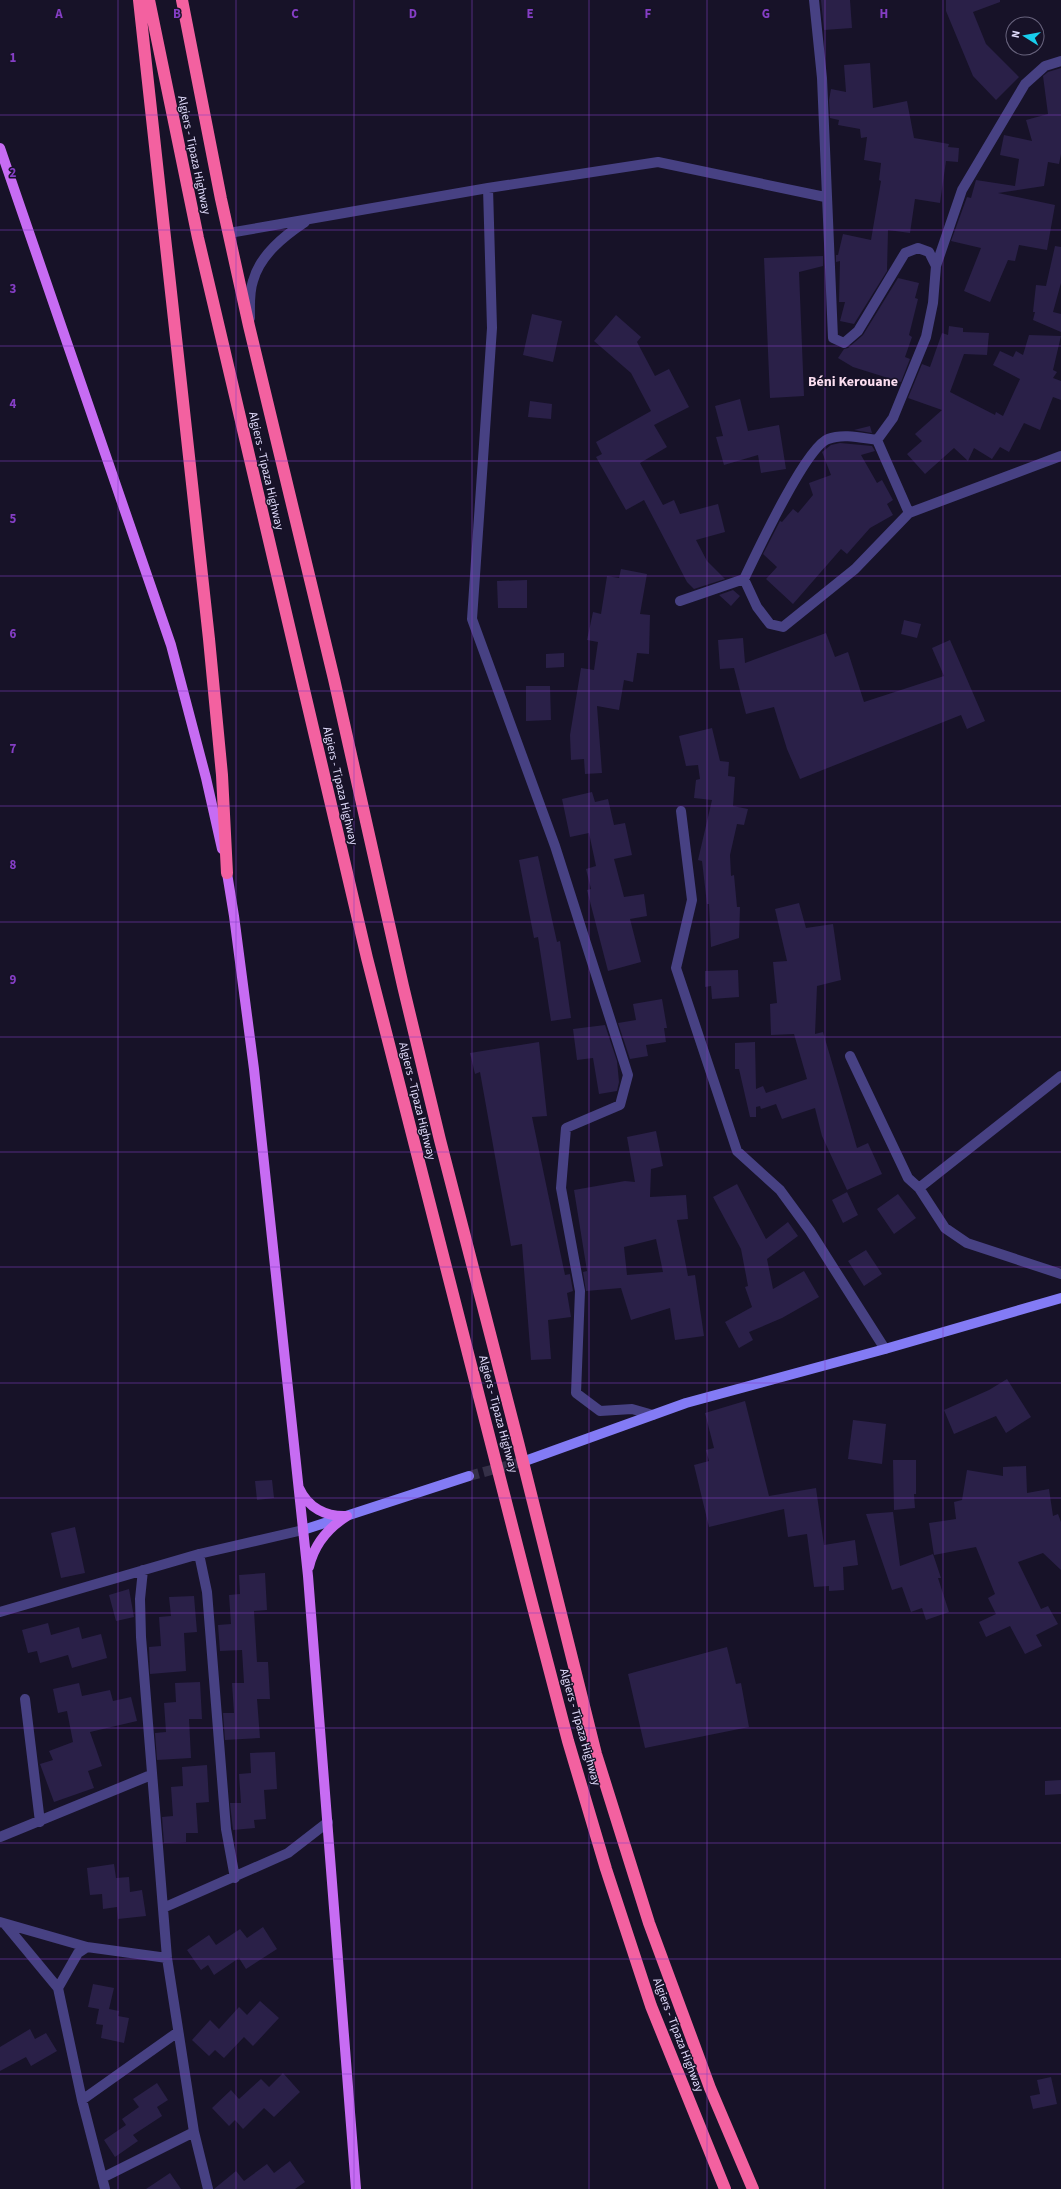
<svg xmlns="http://www.w3.org/2000/svg" width="1061" height="2189" font-family="'Source Sans 3',sans-serif">
	<rect width="100%" height="100%" fill="#171228"/>
	<!-- building -->
	<path fill="#2a2048" fill-rule="evenodd" d="M821 0H850L852 28 824 30Z
		M946 0H1000V2L973 12 986 44 1019 77 996 100 973 76 946 11Z
		M870 63 873 108 907 101 914 138 949 144 948 147 959 148 958 162 946 161 940 203 915 199 910 233 888 230 887 271 854 324 840 321 845 302H839L840 261 836 262V255H838L843 234 871 240 881 181 879 180 881 163 864 160 867 137 861 138 860 129 838 125 839 120 830 118 829 100 831 89 846 92 844 65Z
		M1061 68V154L1059 164 1048 162 1044 186 998 193 1055 205 1047 250 1019 245 1015 261 1008 260 990 302 964 291 981 248 951 241 967 197 971 198 976 180 1015 186 1019 159 1000 155 1004 135 1032 141 1026 120 1048 114 1043 76 1048 72Z
		M1055 246 1061 247V283L1053 312 1061 314V332L1033 320 1035 312H1033L1036 285 1046 286Z
		M823 256V266L799 272 804 396 770 398 764 258Z
		M898 278 919 283 915 298 918 299 909 335 912 337 905 357 910 359 901 382 853 367 838 358 844 349 848 348 863 335Z
		M532 314 562 321 553 362 523 355Z
		M616 315 641 337 637 342 655 376 669 369 689 407 654 425 667 447 640 463 663 505 674 500 680 514 718 504 725 532 696 540 707 561 725 579 694 589 687 582 644 500 626 510 596 457 602 454 596 442 651 411 631 373 594 341Z
		M949 326 963 328V332L989 333 987 355 964 354 950 392 995 415 996 412 1003 416 1020 379 993 365 1000 351 1013 357 1016 351 1023 355 1029 335 1061 336 1053 370 1057 372 1053 378 1061 381V400L1053 397 1040 430 1024 423 1009 452 1000 447 992 459 974 448 968 461 954 448 925 474 907 454 922 441 915 434 942 410 908 398 922 364 930 367 942 333 948 335Z
		M740 399 748 431 779 425 786 469 761 473 758 455 724 465 716 437 723 436 715 406Z
		M530 401 552 404 551 419 528 417Z
		M870 426 872 433 854 430Z
		M840 443 872 446 875 451 861 455 877 483 882 480 893 500 887 504 893 515 870 528 847 554 841 549 793 604 766 579 777 567 763 554 780 521 782 522 793 509 798 513 813 495 809 483 831 475 822 452 831 445Z
		M621 569 647 574 640 614 650 615 649 654 637 653 633 682 624 680 619 710 597 706 602 773 585 774 584 759 571 760 570 735 581 668 594 670 598 642 587 640 593 612 601 614 607 576 619 578Z
		M527 580V608H498L497 581Z
		M733 590 740 596 731 606 719 595Z
		M904 620 921 624 917 638 901 634Z
		M826 633 835 657 848 652 864 702 944 676 932 648 950 640 985 721 967 729 961 715 800 779 787 749 774 707 746 714 734 668 720 669 718 640 743 638 745 663Z
		M564 653V667L546 668V654Z
		M526 686H550L551 720 526 721Z
		M712 728 720 761 729 762 728 776 735 777 733 806 748 809 744 825 737 824 730 855 731 876 734 875 737 907H740L739 938 711 947 709 904H707L702 861 698 860 712 800 694 798 696 780 700 779 698 765 686 766 679 736Z
		M592 792 595 802 608 799 614 825 625 823 632 855 614 859 624 897 644 894 647 916 630 919 641 962 608 971 587 890 591 889 586 869 596 866 589 833 570 837 562 799Z
		M538 856 557 942 560 941 571 1018 551 1021 538 937 534 938 519 860Z
		M799 903 806 928 833 924 841 980 817 986 815 1034 823 1032 857 1148 868 1143 882 1174 847 1190 822 1136 815 1108 782 1119 776 1104 761 1109 760 1106 756 1107V1117H750L739 1069H735V1043L755 1042 756 1089 763 1086 766 1093 807 1079 794 1034 771 1035 770 1004 777 1003 773 962 787 961 775 909Z
		M738 970 739 997 712 999 711 986 705 987V971Z
		M662 999 667 1028H664L666 1042 646 1045 648 1056 630 1059 618 1023 636 1020 633 1004Z
		M605 1025 617 1061 619 1082 617 1091 599 1094 593 1058 577 1060 573 1029Z
		M539 1042 547 1116 532 1117 565 1275 570 1274 573 1291 567 1293 571 1317 548 1320 551 1359 531 1360 522 1244 511 1246 480 1072 475 1074 470 1053Z
		M656 1131 663 1166 651 1169 650 1197 686 1195 688 1219 677 1220 688 1276 695 1275 704 1336 675 1340 670 1308 631 1320 621 1288 586 1291 583 1272 587 1271 574 1190 625 1181 635 1182 627 1137ZM656 1239 663 1272 627 1275 624 1247Z
		M737 1184 766 1239 788 1222 798 1236 767 1259 773 1289 804 1271 819 1297 782 1318 749 1332 753 1340 739 1348 725 1322 752 1307 745 1287 748 1286 741 1249 713 1197Z
		M847 1192 858 1215 843 1223 832 1200Z
		M898 1194 916 1218 894 1234 877 1209Z
		M866 1250 882 1274 864 1286 848 1261Z
		M1007 1379 1031 1417 1006 1433 996 1416 954 1434 944 1410 989 1390Z
		M745 1401 769 1496 816 1488 824 1545 855 1540 858 1565 843 1567 844 1590 829 1591V1586L814 1587 807 1534 788 1537 784 1509 709 1527 694 1465 709 1461 706 1450 714 1448 705 1413Z
		M853 1420 886 1424 882 1464 848 1459Z
		M893 1460H916V1494H914L915 1508 894 1510Z
		M1026 1466 1027 1493 1049 1489 1053 1516 1058 1514 1061 1522V1570L1043 1553 1018 1562 1041 1609 1048 1606 1058 1624 1036 1635 1042 1646 1025 1654 1010 1626 986 1637 979 1622 996 1614 988 1598 995 1594 976 1547 934 1555 929 1523 956 1519 954 1502 962 1500 967 1470 1003 1476V1467Z
		M272 1480 274 1498 257 1500 255 1481Z
		M893 1512 900 1566 933 1554 941 1578H938L949 1612 926 1620 922 1608 911 1612 902 1587 892 1590 866 1514Z
		M75 1527 85 1573 61 1578 51 1533Z
		M265 1573 267 1610 254 1611 257 1662H268L270 1699H257L260 1738 225 1740 223 1713H234L232 1683H244L242 1650 220 1651 218 1625 231 1624 229 1595 240 1594 239 1575Z
		M129 1589 134 1617 116 1621 109 1595Z
		M194 1596 197 1632 184 1633 186 1671 150 1674 149 1647 161 1646 159 1617 171 1616 169 1597Z
		M48 1623 51 1635 79 1627 82 1639 101 1634 107 1658 72 1668 68 1655 40 1663 37 1651 28 1653 22 1630Z
		M727 1647 736 1684 741 1683 749 1727 645 1748 628 1674Z
		M200 1682 202 1719H189L191 1758 157 1760 155 1733 166 1732 164 1703 176 1702 175 1683Z
		M79 1683 82 1696 110 1690 113 1701 131 1697 137 1721 90 1732 102 1766 88 1771 94 1788 54 1802 40 1764 53 1760 49 1751 73 1742 67 1711 58 1713 53 1689Z
		M275 1752 277 1789 264 1790 266 1819 254 1820 255 1828 233 1830 230 1803H241L239 1774 251 1773 250 1753Z
		M207 1765 209 1802 196 1803 198 1833H186V1842L164 1843 162 1817 173 1816 171 1787 183 1786 182 1767Z
		M1061 1780V1794L1045 1795V1781Z
		M114 1864 116 1878 129 1877 130 1892 142 1890 146 1916 118 1919 117 1907 103 1909 102 1894 90 1895 87 1868Z
		M263 1927 277 1949 246 1969 239 1958 214 1975 208 1965 201 1970 187 1950 209 1935 216 1945 240 1929 247 1938Z
		M93 1984 114 1988 109 2009 119 2011 118 2016 129 2018 124 2043 101 2038 103 2025 96 2024 99 2009 88 2007Z
		M260 2001 279 2018 253 2046 244 2037 224 2058 215 2050 209 2056 192 2040 210 2020 219 2029 239 2007 247 2015Z
		M30 2029 35 2039 46 2033 57 2051 31 2066 26 2057 0 2071V2047Z
		M283 2073 300 2092 274 2117 264 2108 243 2129 235 2120 229 2126 212 2108 231 2090 239 2099 261 2079 269 2087Z
		M1051 2077 1057 2104 1033 2109 1030 2096 1040 2094 1037 2080Z
		M157 2083 168 2100 157 2107 162 2116 133 2135 138 2141 115 2157 104 2140 126 2125 122 2119 139 2107 133 2099Z
		M290 2161 305 2182 295 2189H214L236 2171 244 2181 267 2164 274 2173Z
		M170 2173 181 2189H146Z"/>
	<g fill="none" stroke-linecap="round" stroke-linejoin="round">
		<!-- secondary-tunnel -->
		<path stroke="#353048" stroke-width="10" stroke-dasharray="10 5" stroke-linecap="butt" d="M469 1476 525 1461"/>
		<!-- minor -->
		<path stroke="#474183" stroke-width="10" d="M488 188 492 328 472 619 555 846 628 1075 620 1105 566 1128 561 1188 580 1291 576 1393 600 1411 632 1409 653 1415
			M229 233 488 188 658 162 825 197
			M936 266 962 190 1025 84 1045 66 1061 61
			M250 318C250 306 249 292 253 281 260 255 284 236 305 222
			M877 440 909 513
			M744 579 757 607 770 624 783 627 855 569 909 513 1061 456
			M680 601 744 579C756 554 806 447 828 439 843 433 862 438 877 440L893 418 926 337 933 303 936 266 929 252 918 248 905 253 858 331 844 343 833 338 822 78 814 0
			M681 811 692 900 676 968 737 1151 780 1190 810 1231 885 1349
			M850 1056 908 1178 919 1188 945 1228 967 1243 1061 1274
			M919 1188 1061 1076
			M199 1554 207 1592 226 1829 235 1878
			M143 1570 140 1599 141 1637 167 1958 194 2132 208 2189
			M0 1612 199 1554 303 1530
			M25 1699 40 1822
			M0 1837 151 1775
			M163 1908 288 1853 328 1822
			M0 1922 87 1947 167 1958
			M5 1924 58 1988
			M87 1947 78 1953 58 1988 82 2100 105 2189
			M82 2100 178 2032
			M102 2178 194 2132"/>
		<!-- secondary -->
		<path stroke="#837bf5" stroke-width="10" d="M525 1461 686 1403 885 1349 1061 1298
			M303 1530 469 1476"/>
		<!-- primary -->
		<path stroke="#c76cf3" stroke-width="10" d="M0 148 171 645 206 778 222 849
			M226 867 234 916 254 1069 308 1576 356 2189
			M299 1488C308 1508 326 1517 347 1516
			M309 1567C314 1545 328 1528 347 1516"/>
		<!-- motorway -->
		<path stroke="#f361a0" stroke-width="12" d="M139 0 209 639 222 775 227 873
			M149 0 198 238 367 958 529 1592 568 1741 606 1869 651 2006 725 2189
			M182 0 221 199 249 326 334 679 403 986 440 1140 518 1442 596 1754 649 1923 710 2088 753 2189"/>
	</g>
	<!-- grid -->
	<path fill="none" stroke="#853ec5" stroke-width="1" stroke-opacity="0.55" d="M118 0V2189M236 0V2189M354 0V2189M472 0V2189M589 0V2189M707 0V2189M825 0V2189M943 0V2189M0 115H1061M0 230H1061M0 346H1061M0 461H1061M0 576H1061M0 691H1061M0 806H1061M0 922H1061M0 1037H1061M0 1152H1061M0 1267H1061M0 1383H1061M0 1498H1061M0 1613H1061M0 1728H1061M0 1843H1061M0 1959H1061M0 2074H1061"/>
	<g text-anchor="middle" dominant-baseline="central" stroke-width="3" stroke-linejoin="round" paint-order="stroke">
		<!-- street labels -->
		<g font-size="12" fill="#e1dcfc" stroke="#171228">
			<text transform="translate(194 155) rotate(78)">Algiers - Tipaza Highway</text>
			<text transform="translate(266 471) rotate(77)">Algiers - Tipaza Highway</text>
			<text transform="translate(340 786) rotate(77)">Algiers - Tipaza Highway</text>
			<text transform="translate(417 1101) rotate(76)">Algiers - Tipaza Highway</text>
			<text transform="translate(498 1414) rotate(75)">Algiers - Tipaza Highway</text>
			<text transform="translate(580 1727) rotate(74)">Algiers - Tipaza Highway</text>
			<text transform="translate(678 2035) rotate(69)">Algiers - Tipaza Highway</text>
		</g>
		<!-- quarter labels -->
		<g font-size="14" font-weight="bold" fill="#fcdef0" stroke="#171228">
			<text x="853" y="382">Béni Kerouane</text>
		</g>
	</g>
	<g font-size="13" text-anchor="middle" font-weight="bold" fill="#853ec5" stroke="#171228" stroke-width="3" stroke-linejoin="round" paint-order="stroke">
		<text x="59" y="18">A</text>
		<text x="177" y="18">B</text>
		<text x="295" y="18">C</text>
		<text x="413" y="18">D</text>
		<text x="530" y="18">E</text>
		<text x="648" y="18">F</text>
		<text x="766" y="18">G</text>
		<text x="884" y="18">H</text>
		<text x="13" y="62">1</text>
		<text x="13" y="177">2</text>
		<text x="13" y="293">3</text>
		<text x="13" y="408">4</text>
		<text x="13" y="523">5</text>
		<text x="13" y="638">6</text>
		<text x="13" y="753">7</text>
		<text x="13" y="869">8</text>
		<text x="13" y="984">9</text>
	</g>
	<!-- north arrow -->
	<g transform="translate(1025 36) rotate(281)"><circle r="19" fill="#171228" stroke="#68637d"/>
	<path d="M0-3L7 15L0 10L-7 15Z" fill="#18ceed"/>
	<text y="-6" font-size="11" font-weight="bold" text-anchor="middle" fill="#e1dcfc">N</text>
	</g>
</svg>
